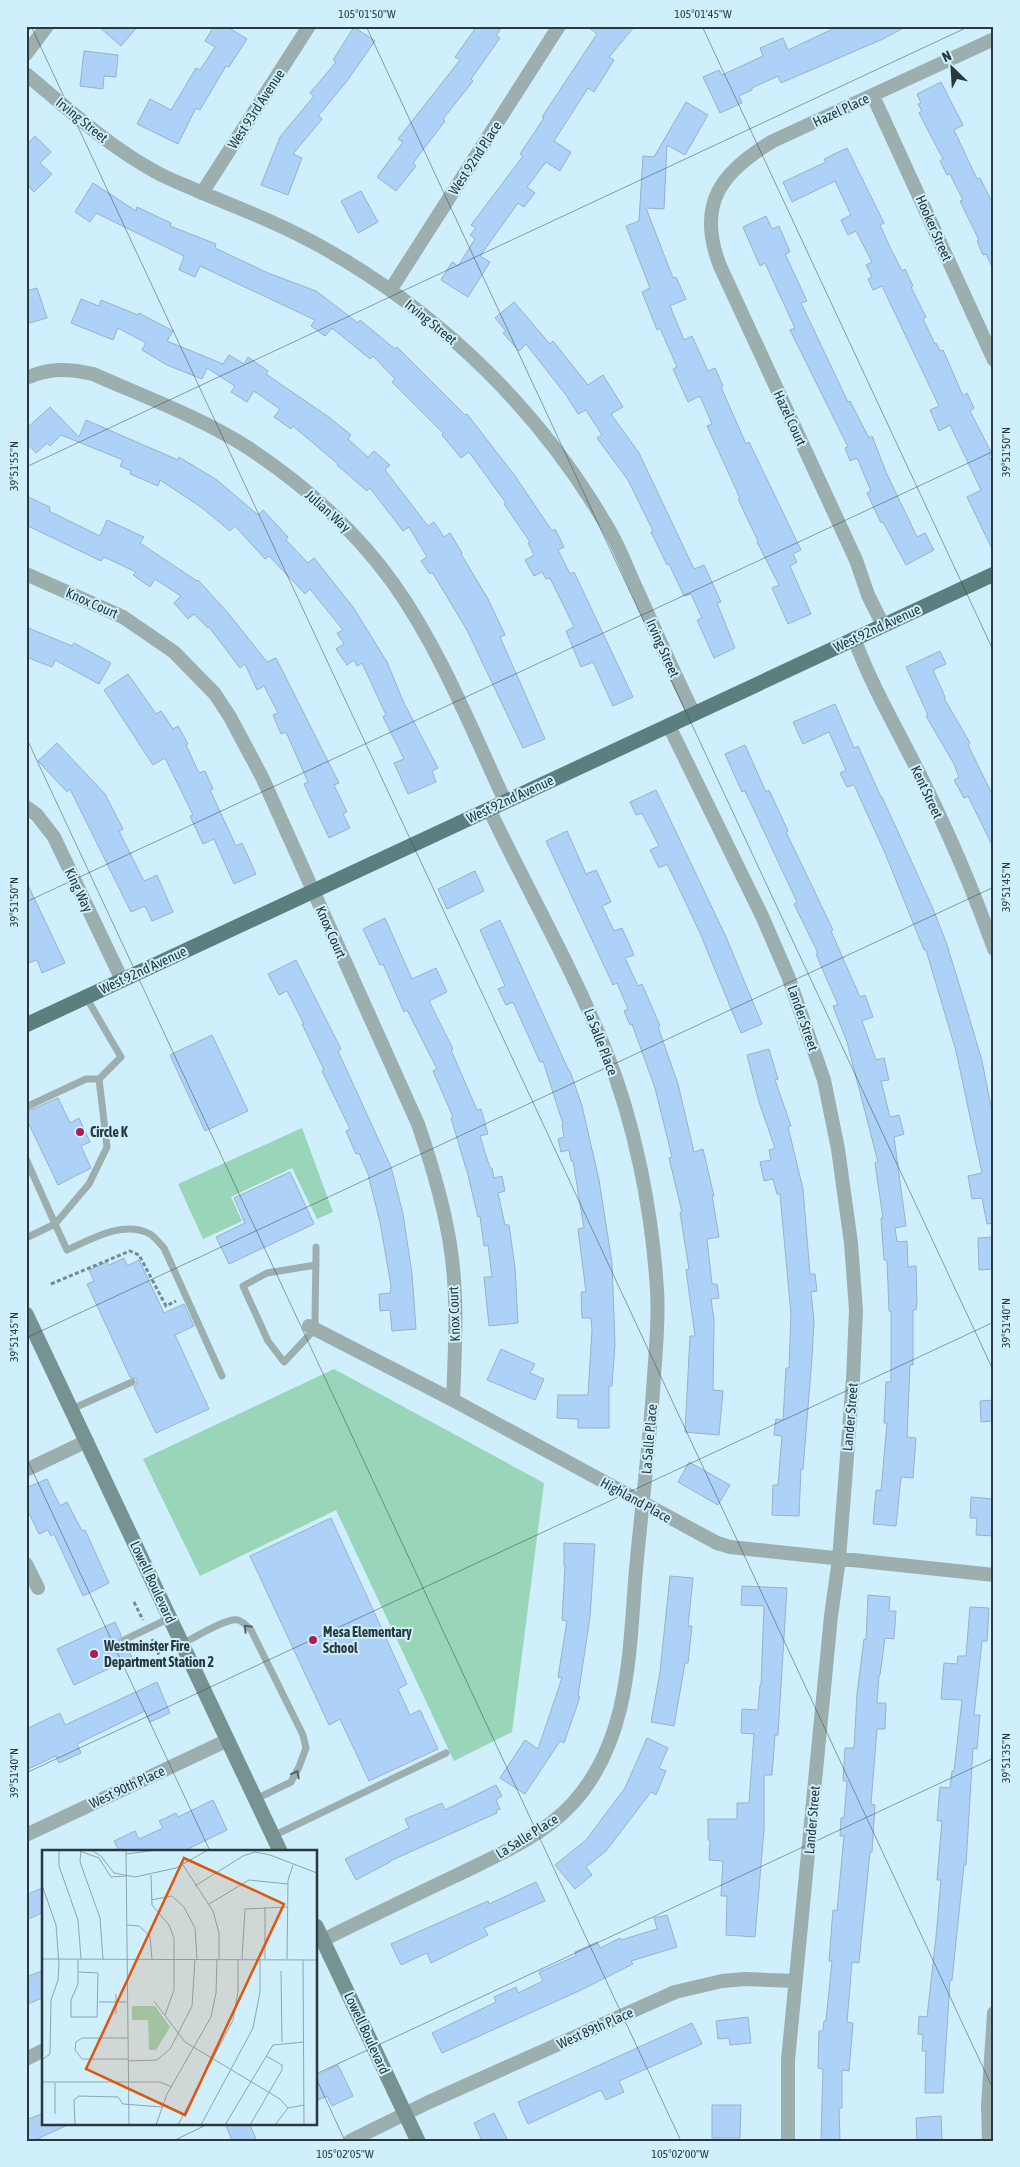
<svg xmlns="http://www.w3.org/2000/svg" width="1020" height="2167" font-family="'Asap Condensed',sans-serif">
	<rect width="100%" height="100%" fill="#ceeffb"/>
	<!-- green -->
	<path fill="#99d5b9" d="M302 1128 333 1212 317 1219 292 1168 231 1197 242 1221 203 1239 178 1184Z
		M334 1369 544 1483 512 1732 454 1761 336 1510 200 1576 143 1459Z"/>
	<!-- building -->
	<path fill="#aed1f7" stroke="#98b1cc" d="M98 26H138L121 46Z
		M214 26H226L247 39 229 67 226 66 200 110 196 108 178 144 137 124 150 99 171 110 196 68 200 70 215 47 205 41Z
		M477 26H502L496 36 500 38 471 79 473 81 443 119 445 121 413 163 416 166 396 191 377 177 403 142 398 139 460 60 455 57Z
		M587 26H635L609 57 614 60 594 92 588 88 554 141 571 152 560 171 546 162 527 187 535 193 524 207 518 203 480 256 490 262 468 297 441 280 452 262 458 266 475 239 470 235 476 228 471 225 523 156 520 154 544 118 542 117 597 34Z
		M839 26H907L883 39 781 83 778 76 752 88V90L739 96 742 103 720 113 703 77 719 70 722 75 763 56 760 48 783 38 788 50Z
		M354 27 375 41 347 81 318 116 322 119 293 154 302 158 288 195 261 185 280 137 314 96 310 93 336 62 333 60Z
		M84 51 118 55 116 77 104 76 103 89 80 86Z
		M941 82 963 125 954 130 977 179 980 178 994 206V271L986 254 983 255 977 241 979 240 960 201 963 200 950 174 947 175 940 161 943 159 919 113 922 111 918 104 921 103 917 94Z
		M686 102 708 115 685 155 667 145 664 209 646 208 673 278 676 277 686 299 670 306 684 340 692 336 708 371 715 368 723 386 721 387 746 444 749 442 801 550 793 554 797 562 790 566 811 614 788 624 772 588 779 585 757 542 758 541 738 499 740 498 707 426 712 424 700 396 688 402 673 369 677 367 660 328 657 330 642 292 650 288 626 226 639 221 643 156 654 157Z
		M35 136 51 152 40 163 52 174 34 192 26 184V145Z
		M847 148 884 223 880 225 888 243 902 271 905 269 913 286 911 287 926 317 923 319 935 344 936 343 940 351 943 350 963 396 967 393 974 408 970 411 992 454 989 456 994 466V553L967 497 981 490 950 425 939 431 930 410 939 406 882 286 873 290 868 279 872 277 866 265 872 262 856 231 848 235 841 220 851 215 835 181 792 202 783 182 826 162 824 159Z
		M93 183 136 211 137 207 171 223 170 226 216 244 215 248 268 273 316 291 358 323 360 320 395 349 397 347 465 415 467 414 515 476 552 531 555 529 564 547 558 550 570 574 574 572 633 697 613 706 593 662 581 667 566 631 574 627 550 578 546 579 542 572 534 576 525 560 534 555 528 543 530 542 504 504 506 503 469 452 461 458 442 435 443 433 392 382 395 379 373 356 370 359 332 328 325 336 311 326 315 320 200 266 195 277 179 270 184 256 96 213 90 222 75 212Z
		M361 191 378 222 358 233 341 201Z
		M766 216 772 229 779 226 790 252 785 254 807 301 801 303 848 402 850 401 869 438 872 436 886 472 917 537 925 533 934 550 906 565 883 522 881 523 867 493 871 491 857 458 850 461 845 448 848 447 790 330 795 328 765 263 760 266 743 227Z
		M37 288 47 318 26 324V291Z
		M81 299 99 306 101 300 138 315 139 313 173 331 167 341 223 364 229 355 244 364 248 357 268 371 266 374 330 418 351 435 348 439 368 457 374 451 390 465 385 470 428 526 434 522 444 537 450 533 462 553 461 554 488 599 505 635 500 637 545 739 523 748 467 630 432 572 430 574 421 561 427 557 409 527 403 531 370 488 367 491 337 465 338 464 293 426 291 429 274 417 280 409 254 391 247 402 231 392 235 386 207 368 202 379 167 365 142 350 146 343 118 328 113 340 71 323Z
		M514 302 550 344 553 341 588 385 603 375 623 407 611 414 639 453 694 569 704 565 721 602 717 603 735 648 714 658 697 620 702 618 691 594 684 596 669 564 667 565 651 532 653 531 628 480 597 438 602 435 586 410 578 414 566 395 526 344 519 351 503 333 506 331 495 318Z
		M50 407 79 437 86 420 178 460 179 457 217 480 258 515 263 510 288 537 286 540 308 563 314 558 353 607 387 662 403 701 438 768 432 771 436 782 408 794 394 763 404 759 383 717 386 715 362 663 357 666 354 660 347 665 336 649 344 644 337 633 343 630 310 589 305 594 269 556 265 559 235 526 230 531 201 507 160 480 158 486 130 474 131 471 120 466 123 460 61 435 50 446 47 443 36 453 26 442V429Z
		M26 496 50 507 49 511 100 536 107 520 144 537 140 543 197 581 198 580 228 613 267 662 276 658 339 783 334 785 347 812 343 814 350 828 329 838 304 784 308 782 294 750 286 732 281 734 273 715 278 713 264 686 257 690 245 664 240 668 209 627 208 628 194 614 188 619 174 603 181 596 155 579 150 587 133 575 136 572 104 557 101 561 26 525Z
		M26 627 72 646 74 643 111 663 99 684 55 660 52 667 26 657Z
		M940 651 946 664 933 670 945 697 944 698 970 743 968 745 994 798V849L968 796 964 798 954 780 959 777 954 764 926 716 928 715 906 667Z
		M128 674 156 714 161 711 173 729 178 726 188 744 186 745 199 773 205 771 213 789 210 790 236 846 242 843 256 874 234 884 214 839 203 844 190 816 193 815 165 758 153 765 104 690Z
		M835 704 854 748 858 746 881 797H882L931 904 946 942 967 1010 982 1061 994 1122V1223L987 1224 982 1198 972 1199 968 1176 982 1173 956 1051 926 950H924L885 853 855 787 853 785 847 787 840 773 846 770 829 732 803 744 793 722Z
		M57 743 105 794 123 829 119 831 144 881 157 875 173 912 152 921 145 906 131 912 70 789 67 792 38 761Z
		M745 745 766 792 769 790 788 831 786 832 833 930 831 931 860 997 865 995 873 1017 862 1021 876 1060 884 1058 889 1080 881 1081 890 1117 899 1115 904 1134 894 1137 906 1226 895 1228 897 1242 907 1241 908 1267 916 1266 917 1302 916 1310H913V1365H910L907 1437 916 1438 913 1478 901 1477 896 1526 873 1524 876 1490 881 1491 887 1423H884L886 1382H891V1311H889L887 1260H884L881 1218H883L875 1163 878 1162 847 1042 833 1006 838 1005 816 954 818 953 794 904 797 902 745 791 742 792 725 754Z
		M656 790 726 937 762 1024 741 1033 700 933 676 882 667 864 659 868 650 850 659 846 642 813 636 815 630 802Z
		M567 831 586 874 596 870 611 902 602 906 614 931 622 928 634 955 625 958 638 986 642 984 660 1026 658 1027 678 1084 694 1152 703 1149 714 1196H712L719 1237 707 1239 712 1284H717L719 1298 711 1299 714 1320 713 1390 723 1391 719 1435 685 1432 690 1336H695L686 1270 689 1269 680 1213 682 1212 669 1158 672 1157 655 1088 632 1024 630 1025 624 1011 628 1009 617 983 613 985 546 841Z
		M475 871 484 891 447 909 438 889Z
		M26 881 65 963 42 973 37 960 26 964Z
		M385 918 412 979 436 968 447 992 429 1001 453 1049 451 1050 477 1110 481 1109 488 1134 480 1136 490 1168H492L494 1178 502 1176 505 1191 498 1193 505 1225H509L515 1268 518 1323 489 1326 484 1277H492L488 1245 484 1246 480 1216 478 1217 468 1175 451 1118 453 1117 433 1071 437 1069 407 1010 404 1012 383 964 380 965 363 929Z
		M500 920 569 1071H570L582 1106 599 1180 612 1263 615 1344 612 1386H609V1428H578V1419L557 1418 558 1395H588L592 1330 591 1318H582L581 1292H586L578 1229 584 1228 573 1161H571L569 1150 561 1152 558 1139 564 1137 562 1125 563 1124 543 1061 540 1062 513 1002 506 1005 498 989 505 986 480 930Z
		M296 960 341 1049 338 1051 391 1167 403 1214 412 1274 416 1329 392 1331 390 1310 380 1311 379 1294 390 1293 391 1286 380 1222 368 1174 359 1153 356 1154 346 1131 350 1129 322 1071 324 1070 302 1024H304L287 991 279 995 268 974Z
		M212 1035 248 1111 205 1131 170 1055Z
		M769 1049 778 1079 775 1080 791 1126 788 1127 803 1189 810 1274H815L817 1291 811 1292 814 1321 812 1358 803 1469H801L799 1516 772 1515 773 1485H778L782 1436 774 1435 776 1419 783 1420 786 1368H789L791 1314 780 1194H777L773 1179 764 1181 760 1162 771 1160 769 1150 775 1148 759 1102 747 1055Z
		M58 1098 70 1123 79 1118 90 1142 81 1146 91 1168 58 1185 26 1118V1112Z
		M290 1172 314 1224 229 1264 216 1237 245 1223 234 1198Z
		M994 1237V1269L979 1270 978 1238Z
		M124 1258 127 1266 139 1260 164 1313 184 1304 194 1326 175 1335 209 1409 156 1433 134 1387 137 1383V1379L130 1377 87 1284 94 1281 89 1270 107 1262 109 1265Z
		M501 1349 535 1364 530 1373 544 1379 535 1400 487 1380Z
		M994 1400V1421L981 1422 980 1401Z
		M689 1462 730 1485 718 1505 678 1482Z
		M47 1479 60 1506 67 1502 82 1531 85 1530 109 1583 83 1596 54 1534 51 1536 48 1530 39 1534 26 1507V1488Z
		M971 1497 994 1499V1536L976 1535 977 1518H970Z
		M331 1518 407 1684 398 1689 410 1715 420 1710 438 1749 369 1781 340 1719 329 1725 250 1556Z
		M564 1543 595 1544 590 1617 578 1696 580 1697 564 1743 560 1741 525 1794 500 1778 525 1740 538 1749 562 1678 558 1677 567 1621 562 1620 565 1566H564Z
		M670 1576 693 1578 688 1626H692L688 1663H685L674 1726 651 1722 660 1672Z
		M742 1586 787 1588 778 1735H775L772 1775H764V1829L755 1937 726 1935 727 1896H721L723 1861 709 1860 710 1840H708V1819H737V1803H749L754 1734 741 1733 742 1709 758 1710 760 1685H761L764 1606 741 1605Z
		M868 1595 890 1597 889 1611H896L894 1639 885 1638 880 1675H879L877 1703H886L885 1729H877L871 1804 875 1805 872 1852H870L859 1963 852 1962 847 2022 853 2023 849 2071 842 2070V2108H839L840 2141H821L823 2069 818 2068 819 2031H823L824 2021H826L832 1961H829L833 1910 837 1911 844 1836H840L841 1818H844L847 1781H843L845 1748H854L857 1694 864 1639 866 1640Z
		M970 1607 989 1608 987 1641H982L974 1715H980L977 1749 973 1748 966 1865H964L952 1980H950L943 2093H925L926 2051H922L923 2035 918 2034 919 2016 927 2017 936 1937 941 1880H937L942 1821H937L940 1787 950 1788 952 1771H954L962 1700 941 1699 944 1663 957 1664 958 1656H966Z
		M115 1622 121 1635 119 1642 126 1645 132 1658 74 1685 57 1649Z
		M157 1682 170 1713 150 1722 145 1711 77 1744 81 1753 59 1763 56 1756 26 1770V1729L60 1713 65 1725Z
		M647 1738 668 1748 659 1768 666 1771 656 1795 651 1792 606 1851 586 1867 592 1875 575 1889 555 1865 586 1840 625 1788Z
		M496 1785 502 1796 496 1800 500 1809 496 1811 497 1813 390 1861V1862L356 1880 345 1859 409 1828 405 1819 442 1803 445 1810Z
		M213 1800 227 1830 184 1851H114L118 1849 114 1841 135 1831 139 1839 163 1828 159 1821 176 1813 178 1817Z
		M536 1882 545 1901 484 1928 488 1935 431 1963 427 1953 401 1965 391 1944 488 1901 489 1904Z
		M44 1887V1912L26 1920V1895Z
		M667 1915 677 1947 631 1961 633 1964 581 1990 442 2053 432 2033 496 2002 494 1997 516 1987 518 1993 543 1981 539 1972 576 1956 575 1952 597 1942 600 1948 620 1938 621 1940 657 1929 654 1918Z
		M44 1970V1997L26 2005V1977Z
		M748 2017 751 2043 730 2045 729 2038 718 2039 716 2021Z
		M692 2023 702 2044 619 2081 624 2092 606 2100 601 2090 528 2124 518 2102Z
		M338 2065 353 2096 332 2106 327 2096 316 2101V2076Z
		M712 2105H741L740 2138H712Z
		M44 2113V2123H72L33 2141H26V2120Z
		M494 2113 508 2141H482L474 2123Z
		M941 2116 942 2141H917L916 2118Z
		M225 2123H249L257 2141H232Z"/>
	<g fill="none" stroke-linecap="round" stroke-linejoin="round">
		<!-- path -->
		<path stroke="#738b93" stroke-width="3" stroke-dasharray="4 2.5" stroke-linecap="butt" d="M51 1284 130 1251 139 1255 166 1306 176 1301
			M134 1602 143 1620
			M152 1639 159 1655"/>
		<!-- lane -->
		<path stroke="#9cafae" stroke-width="7" d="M26 1107 86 1079H99
			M26 1159 55 1224 89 1184 107 1147 99 1079 121 1057 86 997
			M26 1238 55 1224 67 1250C92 1239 123 1220 150 1234 155 1237 160 1244 164 1248L222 1376
			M316 1265 267 1273 243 1286 268 1341 284 1362 315 1329C315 1302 316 1275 316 1247
			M72 1409 132 1382
			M124 1640 170 1618
			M182 1644C194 1638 227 1617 238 1620 244 1622 247 1626 251 1630L303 1735 306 1748 299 1767 291 1782 256 1799
			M273 1836 446 1753"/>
		<!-- street -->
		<path stroke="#9cafae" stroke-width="14" d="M26 54 47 26
			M26 74C68 109 108 146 156 172 170 180 185 185 200 192 241 209 283 225 322 247 443 315 544 414 612 535 622 553 629 573 638 592 656 632 674 673 694 714
			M873 96 994 360
			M202 193 309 26
			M391 289 559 26
			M26 378C49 368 68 368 93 374 145 397 202 418 250 449 304 485 355 530 393 583 440 649 471 728 505 801
			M26 574 123 617 174 652 215 694 230 717 262 777 418 1124C432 1165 445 1208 451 1251 458 1300 455 1350 453 1400
			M883 625 868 595 856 560 720 266C696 204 721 172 773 141L994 39
			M854 638C871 685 896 727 918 771 947 829 973 889 994 949
			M669 726 762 916 788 976 824 1080 838 1149 851 1243 856 1310 853 1379 839 1559 831 1616 788 2060V2141
			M26 807 37 815 54 837 122 980
			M309 1326 453 1400 717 1543 730 1547 994 1575
			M26 1470 87 1441
			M26 1564 38 1588
			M26 1835 228 1740
			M323 1940C367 1918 411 1897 455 1876 496 1856 542 1837 573 1803 631 1739 629 1650 636 1569 642 1505 650 1441 654 1376 656 1347 659 1319 657 1290 652 1210 635 1123 605 1049 572 967 527 889 489 809
			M26 2059 44 2050
			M350 2141 429 2102 675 1992 722 1981 745 1979 795 1981
			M989 2141 988 2105 994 2013"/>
		<!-- secondary -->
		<path stroke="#769392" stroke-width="15" d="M26 1314 280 1851
			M316 1926 418 2141"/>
		<!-- primary -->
		<path stroke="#5b7f7e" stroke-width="15" d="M26 1025 994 574"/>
	</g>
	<!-- one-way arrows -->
	<defs><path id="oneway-chevron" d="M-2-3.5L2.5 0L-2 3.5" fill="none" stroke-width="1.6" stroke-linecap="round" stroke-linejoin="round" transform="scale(1.25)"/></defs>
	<g stroke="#516265">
		<use href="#oneway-chevron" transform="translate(247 1628) rotate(-134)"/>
		<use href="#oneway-chevron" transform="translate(296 1774) rotate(-62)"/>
	</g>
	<!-- ticks -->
	<path fill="none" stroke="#28383e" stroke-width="1" stroke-opacity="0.45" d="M31 26 994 2091M366 26 994 1372M702 26 994 652M26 31 36 26M26 467 970 26M26 737 681 2141M26 902 994 451M26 1338 994 887M26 1457 210 1851M26 1773 994 1322M316 2074 994 1758M316 2078 345 2141M173 2141 210 2123"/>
	<!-- markers -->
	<g fill="#ac1b51" stroke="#ceeffb" stroke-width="2">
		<circle cx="80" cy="1132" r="5"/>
		<circle cx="313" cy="1640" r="5"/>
		<circle cx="94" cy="1654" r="5"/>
	</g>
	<g text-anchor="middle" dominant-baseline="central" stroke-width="4" stroke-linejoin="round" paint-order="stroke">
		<!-- street labels -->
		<g font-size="14" fill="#28383e" stroke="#ceeffb">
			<text transform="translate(256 109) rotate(-57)">West 93rd Avenue</text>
			<text transform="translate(841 110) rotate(-25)">Hazel Place</text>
			<text transform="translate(82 120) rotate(39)">Irving Street</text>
			<text transform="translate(475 158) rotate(-57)">West 92nd Place</text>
			<text transform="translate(934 228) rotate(66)">Hooker Street</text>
			<text transform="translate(431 322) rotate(39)">Irving Street</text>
			<text transform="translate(790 418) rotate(65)">Hazel Court</text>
			<text transform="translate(328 511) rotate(42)">Julian Way</text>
			<text transform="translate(92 603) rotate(24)">Knox Court</text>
			<text transform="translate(877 628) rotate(-25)">West 92nd Avenue</text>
			<text transform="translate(663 648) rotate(66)">Irving Street</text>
			<text transform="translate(927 792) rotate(65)">Kent Street</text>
			<text transform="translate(510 799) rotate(-25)">West 92nd Avenue</text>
			<text transform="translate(79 890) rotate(65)">King Way</text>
			<text transform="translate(331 932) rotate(66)">Knox Court</text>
			<text transform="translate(143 970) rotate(-25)">West 92nd Avenue</text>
			<text transform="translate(803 1018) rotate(71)">Lander Street</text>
			<text transform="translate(601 1042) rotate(69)">La Salle Place</text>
			<text transform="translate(454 1314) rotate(-92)">Knox Court</text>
			<text transform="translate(850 1417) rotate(-85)">Lander Street</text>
			<text transform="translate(649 1439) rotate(-85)">La Salle Place</text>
			<text transform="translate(636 1500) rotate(29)">Highland Place</text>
			<text transform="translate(153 1582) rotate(65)">Lowell Boulevard</text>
			<text transform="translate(127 1787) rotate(-25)">West 90th Place</text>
			<text transform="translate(812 1820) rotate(-85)">Lander Street</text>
			<text transform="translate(527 1836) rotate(-32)">La Salle Place</text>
			<text transform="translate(595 2028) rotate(-24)">West 89th Place</text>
			<text transform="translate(367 2033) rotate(65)">Lowell Boulevard</text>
		</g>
		<!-- poi labels -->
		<g font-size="14" font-weight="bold" fill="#28383e" stroke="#ceeffb" text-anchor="start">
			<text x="90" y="1132">Circle K</text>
			<text x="323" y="1632">Mesa Elementary<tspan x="323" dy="16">School</tspan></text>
			<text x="104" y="1646">Westminster Fire<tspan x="104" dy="16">Department Station 2</tspan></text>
		</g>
	</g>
	<!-- overview -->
	<g transform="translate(42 1850)">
		<rect width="275" height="275" fill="#ceeffb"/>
		<path d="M90 156H113L128 177 114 200H107L106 170H90Z" fill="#99d5b9"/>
		<path fill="none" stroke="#8ca6af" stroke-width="1" d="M17 0V16L36 70 39 109M35 0 57 8 69 27 85 26M39 0 38 12 58 68 61 109M49 0 59 6 72 23 93 27 134 18 166 0M84 0 87 275M84 4 115 0M141 15 171 61 177 83V109M109 25 110 55 127 75 132 88V140L123 165M0 35 14 75 17 114 16 130 9 150 8 204 0 210M153 36 201 6 213 2 228 5 275 23M109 50 130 46 142 57 153 78 155 109M167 54 207 30 246 34M85 75 97 76 108 86 110 109M0 109 275 110M36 109V134L29 150V167H55L56 123 37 122M200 109 203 59 246 57M223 109V57M245 109 246 30 251 15M261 109 262 275M239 121 240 192M112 151 143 192 238 249 246 258M57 152H85M74 164V144M86 188H40L34 192 33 200 40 209H86M86 211 115 210 128 199 150 156 153 109M0 232H118L130 237M13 264V233M33 275 32 250 37 246 76 247 81 254 120 257M114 275 125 244 169 167 174 143 175 110M136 275 191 170 196 141V110M159 275 211 178 218 142V110M183 275 231 195 262 192M208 275 240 220V215L224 206M233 275 246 258 262 255"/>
		<path fill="#de570e" fill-opacity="0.15" stroke="#de570e" stroke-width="2.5" d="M142 8 242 54 143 265 44 219Z"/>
		<rect width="275" height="275" fill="none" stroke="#28383e" stroke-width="2.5"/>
	</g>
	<!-- border -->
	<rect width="1020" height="2167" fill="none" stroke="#ceeffb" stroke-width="55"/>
	<!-- north arrow -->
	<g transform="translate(952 68) rotate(335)" stroke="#ceeffb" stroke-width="4" paint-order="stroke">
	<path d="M0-4L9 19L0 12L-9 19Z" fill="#28383e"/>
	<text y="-8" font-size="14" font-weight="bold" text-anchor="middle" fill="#28383e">N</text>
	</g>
	<rect x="28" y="28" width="964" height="2112" fill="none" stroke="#28383e" stroke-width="2"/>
	<g font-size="12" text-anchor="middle" fill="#28383e">
		<text x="367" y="18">105°01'50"W</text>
		<text x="703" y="18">105°01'45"W</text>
		<text transform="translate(1006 452) rotate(-90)" y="4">39°51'50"N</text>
		<text transform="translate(14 466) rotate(-90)" y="4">39°51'55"N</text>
		<text transform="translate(1006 887) rotate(-90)" y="4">39°51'45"N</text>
		<text transform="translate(14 902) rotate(-90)" y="4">39°51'50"N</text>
		<text transform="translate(1006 1323) rotate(-90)" y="4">39°51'40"N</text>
		<text transform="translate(14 1337) rotate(-90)" y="4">39°51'45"N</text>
		<text transform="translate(1006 1758) rotate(-90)" y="4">39°51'35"N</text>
		<text transform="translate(14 1773) rotate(-90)" y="4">39°51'40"N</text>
		<text x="345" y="2158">105°02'05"W</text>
		<text x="680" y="2158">105°02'00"W</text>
	</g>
</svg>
